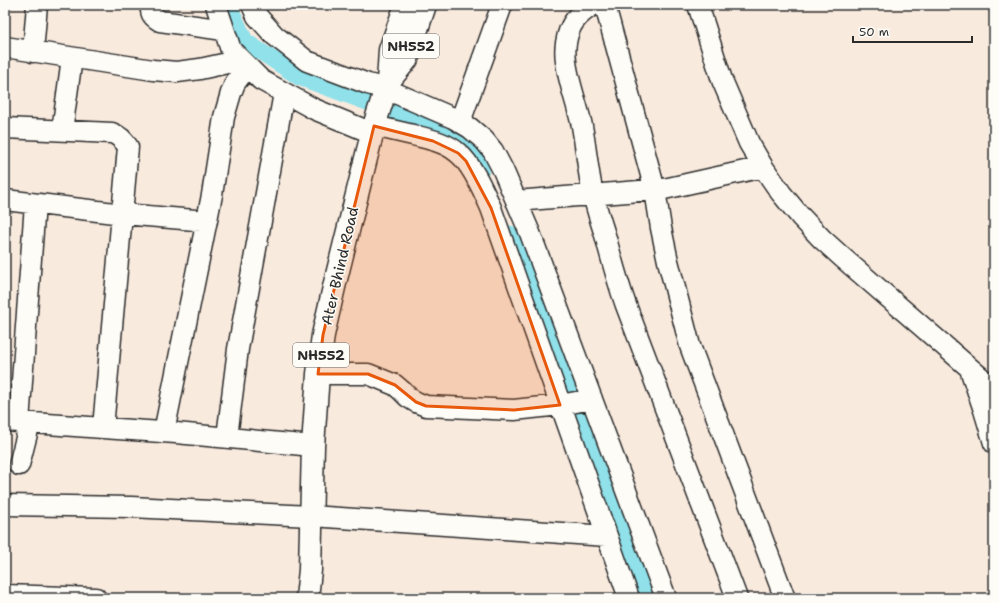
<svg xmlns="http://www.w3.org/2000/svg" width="999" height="603" font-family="'Shantell Sans',sans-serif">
	<rect width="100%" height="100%" fill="#f9eade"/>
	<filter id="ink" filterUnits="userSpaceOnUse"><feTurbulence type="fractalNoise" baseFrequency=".025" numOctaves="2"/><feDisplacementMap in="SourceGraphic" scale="8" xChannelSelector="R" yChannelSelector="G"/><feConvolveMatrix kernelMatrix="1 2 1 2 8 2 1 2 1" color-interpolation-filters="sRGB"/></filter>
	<g filter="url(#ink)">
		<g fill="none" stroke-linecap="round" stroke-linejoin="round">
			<!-- canal -->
			<path stroke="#90e1ea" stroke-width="17" d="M230 5 232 13 245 41 299 77 463 137 481 170
				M510 234 536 299 647 598"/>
			<defs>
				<path id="minor" d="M151 5C150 14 153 17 160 21L224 30
					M216 5 231 50 261 80 314 109 372 133
					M252 5 257 16 274 35 307 61 368 84 386 89 453 118 470 128 484 140 493 151 503 170 530 233 666 598
					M593 5C577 15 569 24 566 43 562 66 577 102 582 126 586 148 588 172 593 194 596 208 601 222 605 235 612 260 618 284 627 308L737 598
					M606 5V9L655 190 661 228 668 261 690 346 784 596
					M698 5 722 80 749 143 763 167 781 193 800 216 822 239 843 258 994 389
					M5 47 153 70 177 72 200 69 241 60
					M33 52 37 5
					M460 122 502 5
					M374 126C387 129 400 132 413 135 428 139 446 142 458 153 472 164 484 192 491 208L629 598
					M5 128 112 133C120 136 124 140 128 147L103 428
					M62 131 72 58
					M5 200 123 214 207 221
					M516 201 664 189 763 167
					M970 369 984 410 994 443
					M318 374H368L378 378 395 385 402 391 408 397 416 402 426 406 514 410 560 405 592 399
					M5 421 103 428 176 433 313 446
					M164 432 212 195 224 117 231 93 235 83 247 67
					M227 437 238 349 284 93
					M19 465 28 430 19 422 35 204
					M5 505 131 507 311 516 607 536
					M5 595 96 598"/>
				<path id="highway" d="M388 82 407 59 425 5
					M307 598 310 570 313 446 318 374 323 335 335 283 374 126 388 82 390 50 406 5"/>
			</defs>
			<!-- minor casing -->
			<use href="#minor" stroke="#2b2b2b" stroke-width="23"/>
			<!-- highway casing -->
			<use href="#highway" stroke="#2b2b2b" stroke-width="25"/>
			<!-- minor -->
			<use href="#minor" stroke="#fdfcf7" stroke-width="20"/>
			<!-- highway -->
			<use href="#highway" stroke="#fdfcf7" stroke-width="22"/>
		</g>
	</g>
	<!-- marked area -->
	<path fill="#e8590c" fill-opacity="0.2" stroke="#e8590c" stroke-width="3" stroke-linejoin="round" d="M374 126 433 141 458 153 466 161 491 208 560 405 514 410 426 406 416 402 395 385 368 374H318L323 335Z"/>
	<g text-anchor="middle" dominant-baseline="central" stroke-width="3" stroke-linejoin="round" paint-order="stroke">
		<!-- shield labels -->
		<g fill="#fdfcf7" stroke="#6a6a68" stroke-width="1">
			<rect x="383" y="34" width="56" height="24" rx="3"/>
			<rect x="293" y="343" width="56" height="24" rx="3"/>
		</g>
		<g font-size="14" font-weight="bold" fill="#2b2b2b">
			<text x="411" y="46">NH552</text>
			<text x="321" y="355">NH552</text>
		</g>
		<!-- street labels -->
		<g font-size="15" fill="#2b2b2b" stroke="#fdfcf7">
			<text transform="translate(340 266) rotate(-77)">Ater Bhind Road</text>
		</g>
	</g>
	<!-- margin -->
	<rect width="999" height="603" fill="none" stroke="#fdfcf7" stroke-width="20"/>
	<rect x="10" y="10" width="979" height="583" fill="none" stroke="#2b2b2b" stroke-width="1.5" filter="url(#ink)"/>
	<!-- scale -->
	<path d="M853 36v6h119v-6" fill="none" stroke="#2b2b2b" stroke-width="2"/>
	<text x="859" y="36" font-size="12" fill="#2b2b2b" stroke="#fdfcf7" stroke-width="3" paint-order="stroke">50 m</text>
</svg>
